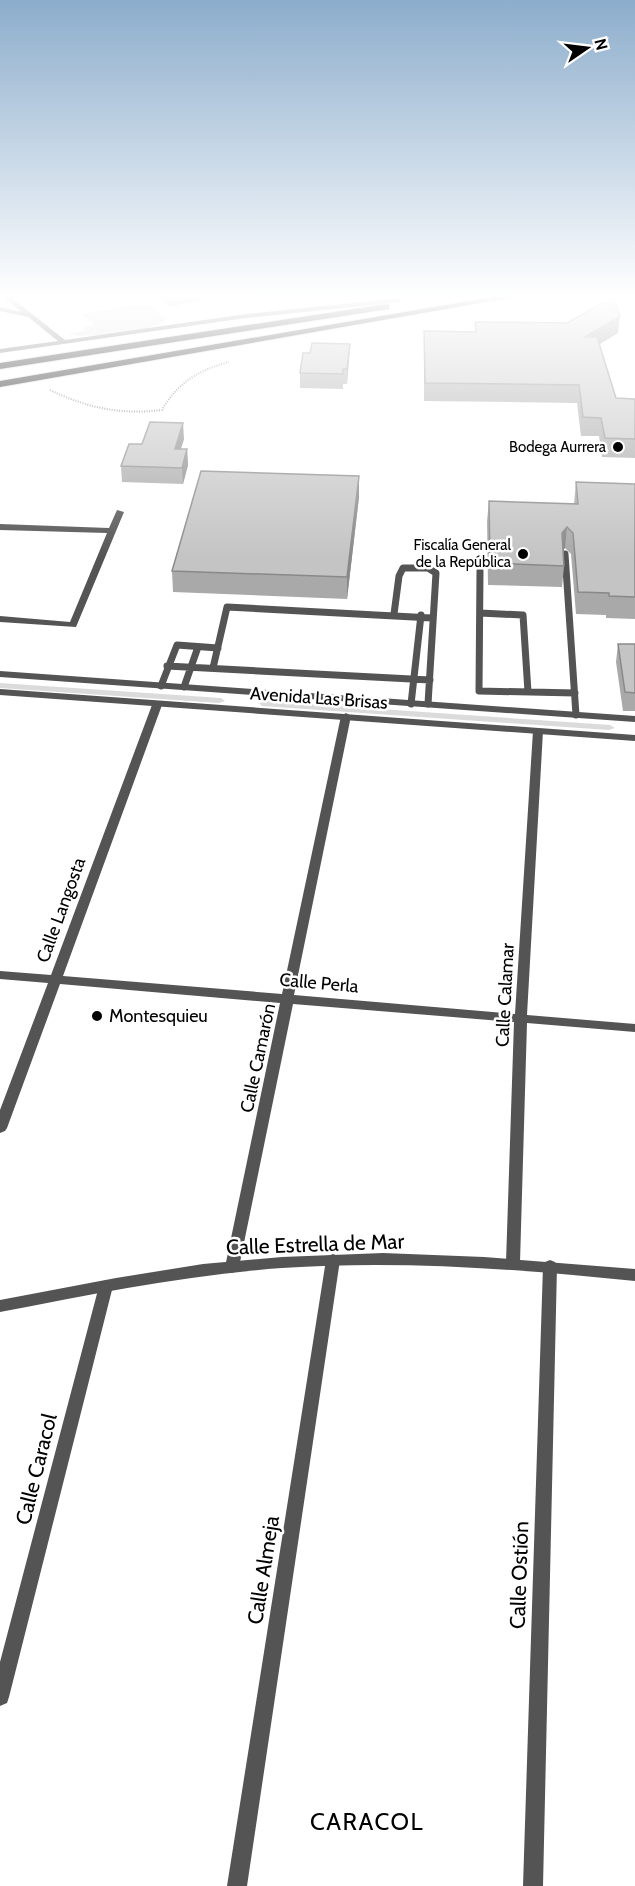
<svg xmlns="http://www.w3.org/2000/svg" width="635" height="1886" font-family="Cabin,sans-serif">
	<rect width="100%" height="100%" fill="#fff"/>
	<!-- green -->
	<path fill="#dbdbdb" d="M132 305H150L166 320C156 331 84 339 69 334L86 330 83 327 94 325 81 314Z
		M0 683 221 698 225 701 219 703 0 688Z
		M265 701 610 725 615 728 609 730 262 706 259 703Z"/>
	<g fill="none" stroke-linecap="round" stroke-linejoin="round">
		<defs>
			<path id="trunk" d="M510 294H531L0 387V381Z
				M386 304 389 305V309L0 369V363Z"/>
		</defs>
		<!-- trunk casing -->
		<use href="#trunk" stroke="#dbdbdb" stroke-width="2"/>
		<!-- path -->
		<path stroke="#767676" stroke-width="2" stroke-dasharray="1 1.5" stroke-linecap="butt" d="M50 390C87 408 121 415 162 410 177 383 199 370 229 362"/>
		<!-- service -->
		<path stroke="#545454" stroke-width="7" d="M565 554 576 715
			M480 571 479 691 575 693
			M480 613 523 615 528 692
			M394 614 399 576 403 568H428L436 573 428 704
			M167 666 430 680
			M213 668 227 607 432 618
			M161 686 177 645 218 648
			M184 687 198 647
			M411 704 421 615"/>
		<!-- minor -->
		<path fill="#545454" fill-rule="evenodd" d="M0 294H7L65 340 246 314 399 298 402 300 399 302 246 318 0 353V349L58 341 28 317 0 311V307L21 312Z
			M454 294H460L461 296 458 298Z
			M117 510 124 512 76 627 0 622V616L70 622 107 533 0 530V524L109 528Z
			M157 702 162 705 63 976 282 994 341 716 346 713 351 716 294 995 515 1014 533 731 538 728 543 731 527 1015 635 1024V1032L527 1023 520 1262 518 1266 513 1268 508 1266 506 1262 514 1022 293 1004 239 1267 237 1271 232 1273 227 1271 225 1267 280 1003 60 984 7 1128 5 1131 0 1133V1110L48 983 0 979V971L51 975 152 705Z
			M333 1254 338 1256 340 1260 247 1886H227L326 1260 328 1256Z
			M550 1260 555 1262 557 1266 543 1886H523L543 1266 545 1262Z
			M106 1280 111 1282 113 1286 9 1697 7 1703 0 1706V1662L99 1286 101 1282Z"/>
		<!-- tertiary -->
		<path fill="#545454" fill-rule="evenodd" d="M0 671 635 716V722L0 677Z
			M0 689 635 735V741L0 695Z
			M383 1253 484 1257 635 1269V1281C518 1269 400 1260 282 1268 187 1275 93 1294 0 1312V1300L116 1278 203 1264 282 1257Z"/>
		<!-- trunk -->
		<use href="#trunk" fill="#000" fill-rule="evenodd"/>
	</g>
	<!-- wall -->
	<path fill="#a9a9a9" d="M154 294H200V301L168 306Z
		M475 322 618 333 600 344 616 398 635 399V458L602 457 599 436H581L577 403 424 401V331L475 332Z
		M350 344 347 384H343V389L300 388V373L310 353Z
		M184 439 180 449H187L188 465 183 484 122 482 121 466 142 444Z
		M576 482 635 484V619L606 618V615L576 614 571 554 565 548 563 551 564 566 562 587 488 585 487 521 489 501 574 504Z
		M359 497 347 599 173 592 172 571Z
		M618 644H635V711H623L616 662Z"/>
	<!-- shaded-wall -->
	<path fill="#898989" d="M168 294H200V301L168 306Z
		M620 316 618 333 583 354 585 337Z
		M350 344 349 358 347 384V369Z
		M183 423 184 439 176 465 175 449Z
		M187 449 188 465 183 484 182 468Z
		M359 476V497L347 599V577Z
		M567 527 565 548 559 554 562 533Z"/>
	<!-- building -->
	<path fill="#c4c4c4" stroke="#898989" stroke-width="1.5" d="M613 297 620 316 585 337H597L616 398 635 399V439L605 438 601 418 583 417 579 385 425 383 424 331 476 332 475 322 567 323Z
		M312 343 350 344 347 369H343V374L300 373 303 353H310Z
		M150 422 183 423 175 449H187L182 468 121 466 129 444H142Z
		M201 471 359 476 347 577 172 571Z
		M576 482 635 484V597L609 596V593L578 592 573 533 567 527 562 533 564 566 490 563 489 501 578 504Z
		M618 644H635V693L625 692Z"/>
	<!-- sky -->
	<linearGradient id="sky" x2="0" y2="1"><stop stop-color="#8cadcc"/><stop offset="0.53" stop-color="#fff"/><stop offset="1" stop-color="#fff" stop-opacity="0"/></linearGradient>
	<rect width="635" height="558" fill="url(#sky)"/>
	<!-- markers -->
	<g fill="#000" stroke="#fff" stroke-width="2">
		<circle cx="618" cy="447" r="6"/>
		<circle cx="523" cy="554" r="6"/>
		<circle cx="97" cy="1016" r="6"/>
	</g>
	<g text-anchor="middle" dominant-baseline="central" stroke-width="5" stroke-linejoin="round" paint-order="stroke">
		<!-- far-poi labels -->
		<g font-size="15" fill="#000" stroke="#fff" text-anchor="end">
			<text x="606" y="447">Bodega Aurrera</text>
			<text x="511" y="545">Fiscalía General<tspan x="511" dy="17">de la República</tspan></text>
		</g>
		<!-- street labels -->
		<g font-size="18" fill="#000" stroke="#fff">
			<text transform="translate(319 698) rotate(4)">Avenida Las Brisas</text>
			<text transform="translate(61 910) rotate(-70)">Calle Langosta</text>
			<text transform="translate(319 983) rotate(5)">Calle Perla</text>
			<text transform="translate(505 995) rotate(-87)">Calle Calamar</text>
			<text transform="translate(258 1058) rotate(-78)">Calle Camarón</text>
		</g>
		<!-- poi labels -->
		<g font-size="18" fill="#000" stroke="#fff" text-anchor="start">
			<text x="109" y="1016">Montesquieu</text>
		</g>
		<!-- near-street labels -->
		<g font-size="21" fill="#000" stroke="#fff">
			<text transform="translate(315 1244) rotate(-2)">Calle Estrella de Mar</text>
			<text transform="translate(36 1469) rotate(-76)">Calle Caracol</text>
			<text transform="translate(263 1570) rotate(-81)">Calle Almeja</text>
			<text transform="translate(519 1575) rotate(-88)">Calle Ostión</text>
		</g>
		<!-- near-neighbourhood labels -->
		<g font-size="24" letter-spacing="1.5" fill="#000" stroke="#fff">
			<text x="367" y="1821">CARACOL</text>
		</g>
	</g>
	<!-- north arrow -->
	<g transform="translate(587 48) rotate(76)" stroke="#ffffff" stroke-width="4.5" paint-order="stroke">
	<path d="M0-4.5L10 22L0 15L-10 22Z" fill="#000000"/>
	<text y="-9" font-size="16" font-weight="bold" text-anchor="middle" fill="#000000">N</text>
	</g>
</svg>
